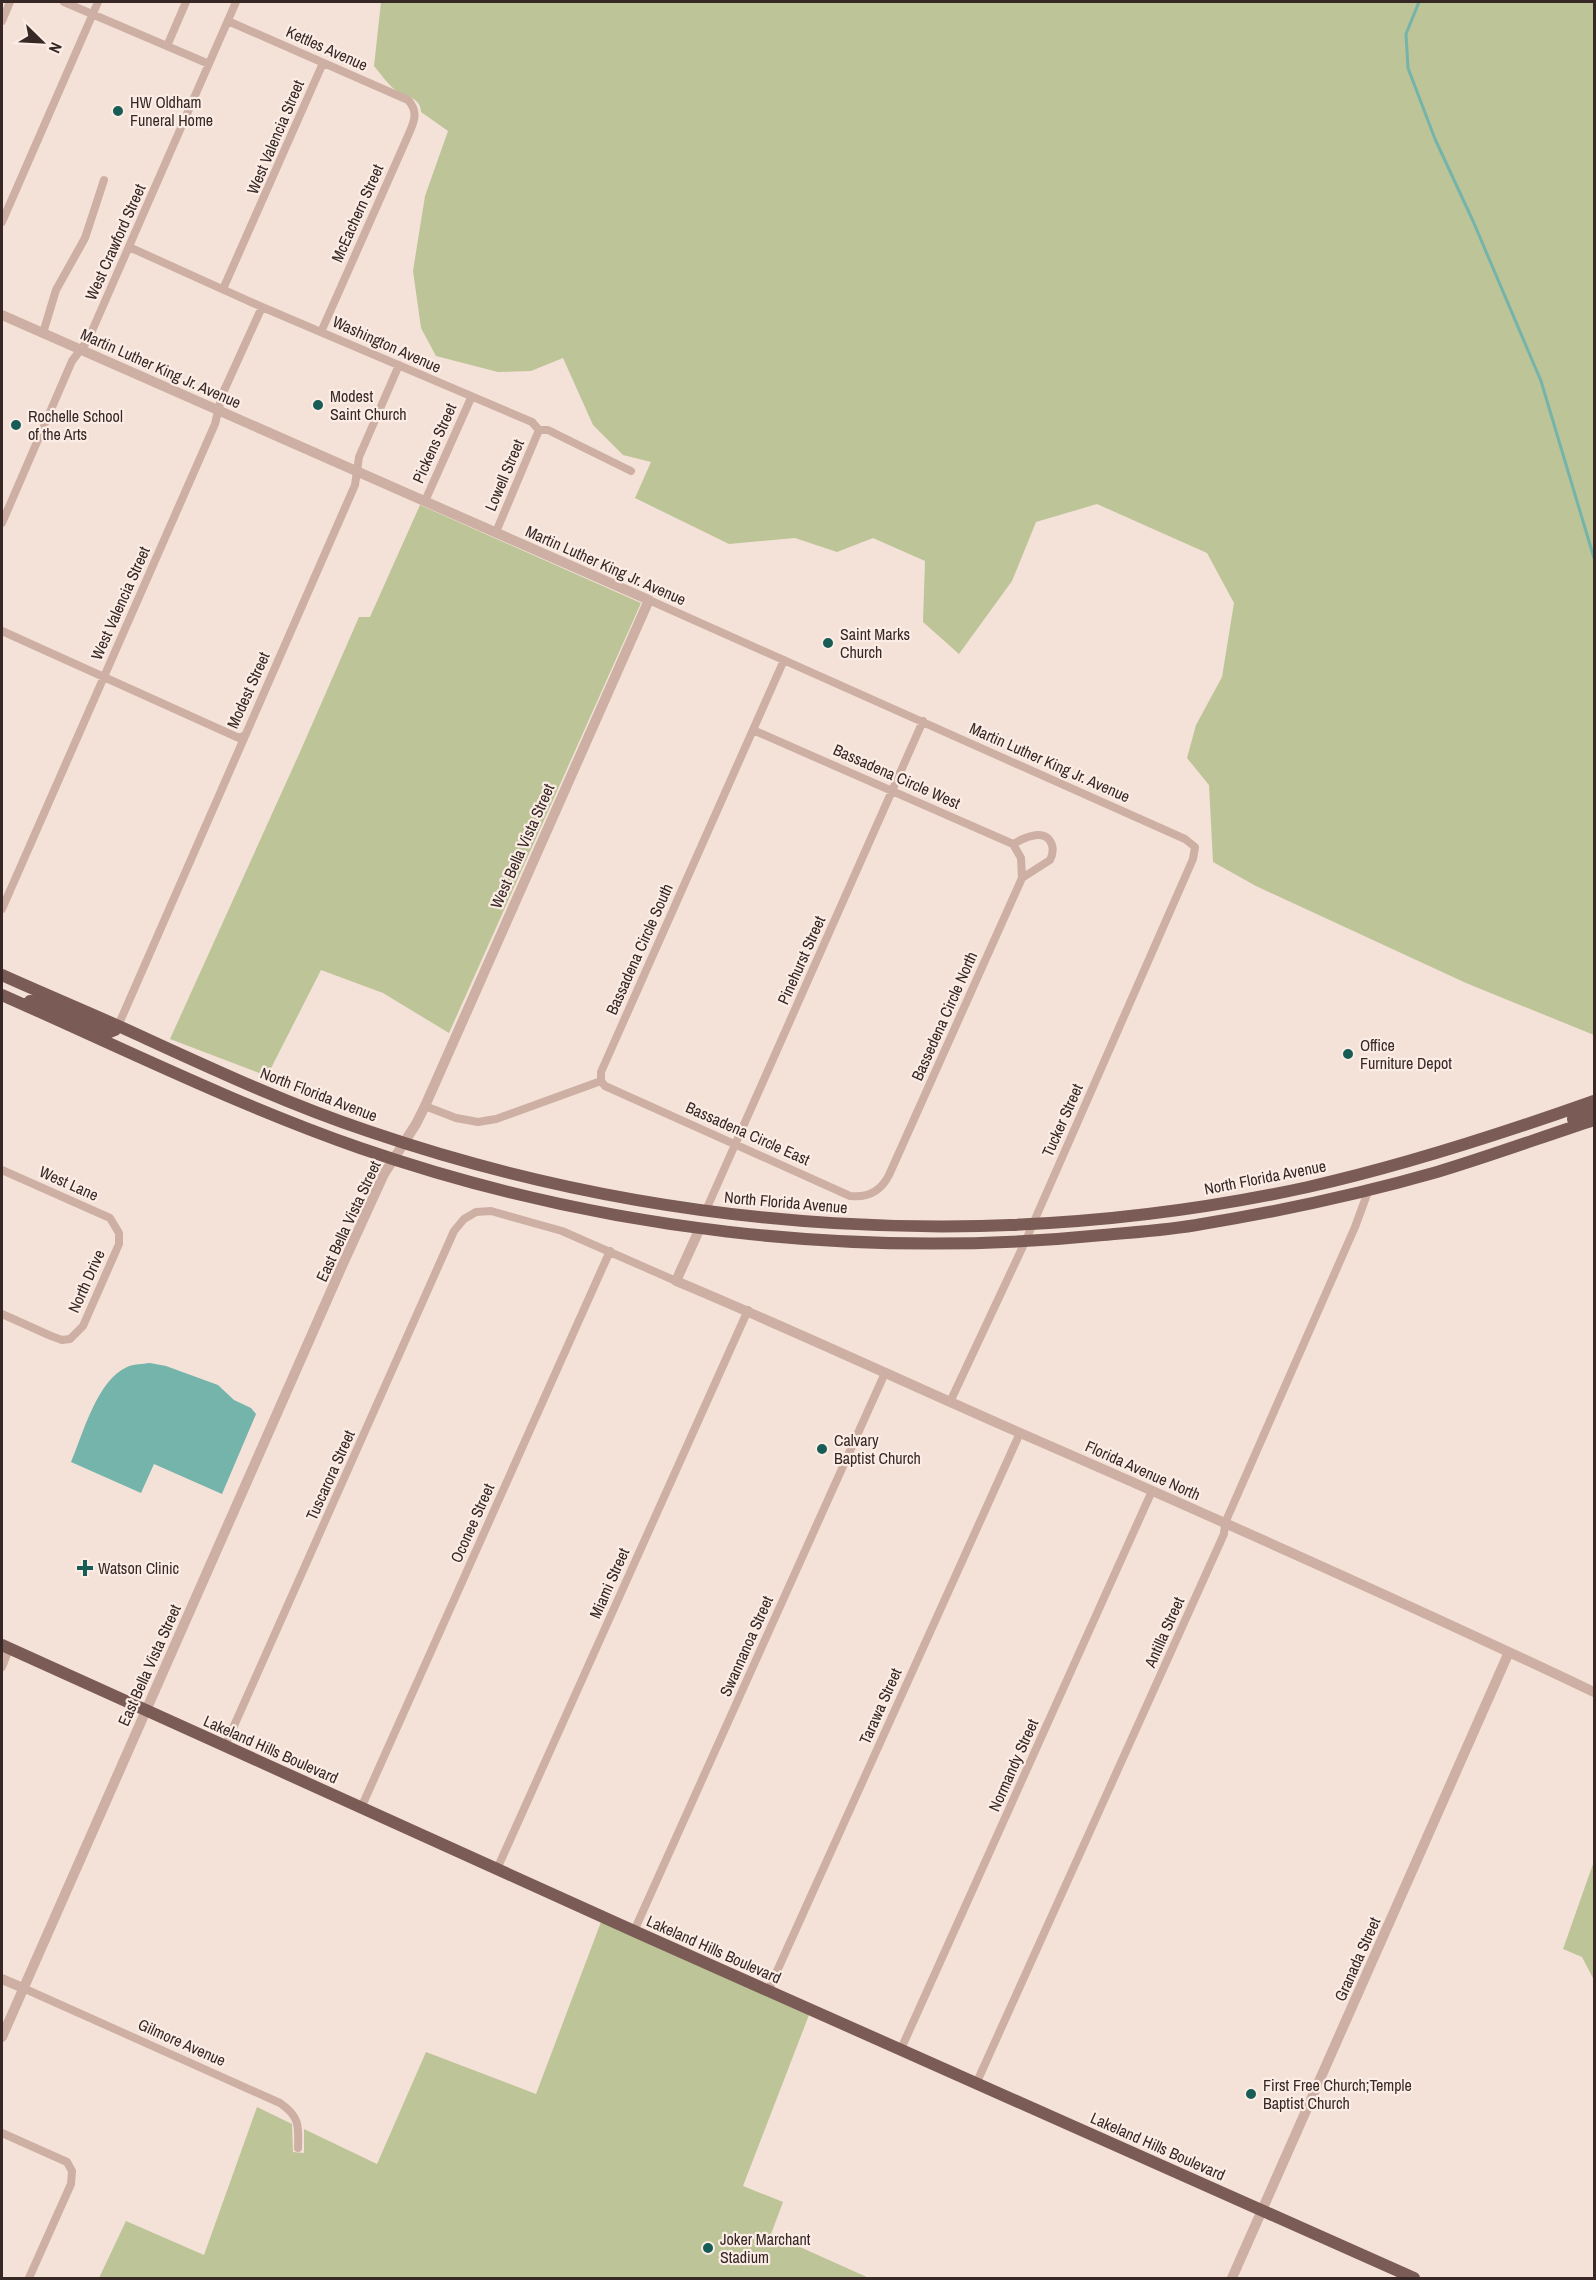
<svg xmlns="http://www.w3.org/2000/svg" width="1596" height="2280" font-family="'Archivo Narrow',sans-serif">
	<rect width="100%" height="100%" fill="#f4e2d8"/>
	<!-- green -->
	<path fill="#bdc497" d="M381 2H1594V1035L1466 983 1256 886 1213 862 1209 785 1187 758 1196 725 1222 677 1234 603 1207 553 1097 504 1036 522 1012 581 959 654 923 622 925 561 873 538 837 552 795 538 729 544 635 498 651 462 623 455 593 425 563 358 531 371 498 372 436 356 421 328 413 271 425 196 448 131 421 112C421 97 405 97 394 89 387 83 380 73 374 66Z
		M420 505 641 603 449 1033 383 993 321 970 267 1076 170 1039 300 752 359 617H370Z
		M1593 1864H1594V1980L1582 1957 1563 1949Z
		M601 1922 809 2015 743 2186 783 2202 771 2234 869 2278H99L126 2221 204 2255 257 2107 292 2124 293 2152 304 2153V2129L377 2164 426 2052 536 2094Z"/>
	<!-- water -->
	<path fill="#74b4ab" d="M150 1363 166 1366 218 1385 234 1400 251 1408 256 1414 222 1494 154 1464 141 1493 71 1462C83 1434 97 1380 127 1367 133 1364 143 1364 150 1363Z"/>
	<g fill="none" stroke-linecap="round" stroke-linejoin="round">
		<!-- stream -->
		<path stroke="#74b4ab" stroke-width="3" d="M1419 2 1406 34 1408 68 1435 139 1473 221 1541 381 1594 558"/>
		<!-- minor -->
		<path stroke="#cdafa3" stroke-width="8" d="M64 2 209 64
			M2 21 10 2
			M228 21 408 100C420 113 413 124 407 138L321 332
			M167 46 186 2
			M2 222 98 2
			M129 247 262 307 532 422 539 430H548L631 471
			M223 289 323 63
			M43 333 56 290 85 238 104 180
			M425 501 471 398
			M2 523 72 361 88 340 236 2
			M496 532 539 430
			M649 600 1185 839 1195 847 1193 859 1025 1242 950 1402
			M2 631 239 738 245 735
			M1013 844C1019 841 1025 837 1032 836 1049 831 1057 846 1050 860L1022 878
			M2 909 215 424 222 395 262 307
			M118 1026 355 485 359 457 399 365
			M601 1081 605 1086 850 1196C868 1198 881 1191 889 1175L1022 878 1021 858 1013 844 753 730
			M601 1081V1072L784 660
			M425 1106 456 1118 478 1122 496 1119 601 1081
			M2 1170 110 1218 119 1233V1244L83 1326 70 1339 62 1340 51 1336 2 1314
			M706 1210 923 721
			M2 1667 9 1649
			M225 1746 454 1231 464 1219 476 1212 491 1211 562 1231 676 1281
			M361 1808 610 1251
			M497 1869 748 1310
			M634 1931 885 1373
			M23 1988 280 2103C299 2116 299 2125 298 2148
			M768 1991 1020 1433
			M901 2049 1152 1491
			M976 2084 1224 1534 1225 1523 1355 1227 1369 1189
			M2 2133 67 2162 72 2171 71 2184 29 2278"/>
		<!-- tertiary -->
		<path stroke="#cdafa3" stroke-width="10" d="M2 315 649 600 425 1106 416 1124 384 1174 342 1266 2 2037
			M700 1228 676 1281C791 1329 904 1382 1018 1432 1211 1516 1404 1602 1594 1692
			M2 1979 23 1988
			M1232 2278 1509 1652"/>
		<!-- primary -->
		<path stroke="#7b5b55" stroke-width="12" d="M2 975C42 993 83 1010 123 1028 204 1065 284 1103 368 1131 669 1234 997 1255 1308 1187 1406 1165 1501 1134 1594 1101
			M2 995C120 1047 237 1105 360 1148 597 1230 854 1260 1103 1235 1136 1232 1170 1230 1202 1224 1281 1211 1360 1194 1437 1172 1490 1156 1542 1137 1594 1120
			M30 1001 39 1002 110 1032 115 1030 118 1026
			M1573 1119 1594 1111
			M2 1645 634 1931 1414 2278"/>
	</g>
	<!-- markers -->
	<g fill="#175d55" stroke="#fbede5" stroke-width="2">
		<circle cx="118" cy="111" r="6"/>
		<circle cx="318" cy="405" r="6"/>
		<circle cx="16" cy="425" r="6"/>
		<circle cx="828" cy="643" r="6"/>
		<circle cx="1348" cy="1054" r="6"/>
		<circle cx="822" cy="1449" r="6"/>
		<path d="M82 1559h6v6h6v6h-6v6h-6v-6h-6v-6h6z"/>
		<circle cx="1251" cy="2094" r="6"/>
		<circle cx="708" cy="2248" r="6"/>
	</g>
	<g text-anchor="middle" dominant-baseline="central" stroke-width="4.5" stroke-linejoin="round" paint-order="stroke">
		<!-- street labels -->
		<g font-size="16" fill="#372826" stroke="#fbede5">
			<text transform="translate(327 48) rotate(24)">Kettles Avenue</text>
			<text transform="translate(275 137) rotate(-67)">West Valencia Street</text>
			<text transform="translate(357 213) rotate(-66)">McEachern Street</text>
			<text transform="translate(115 242) rotate(-66)">West Crawford Street</text>
			<text transform="translate(387 344) rotate(24)">Washington Avenue</text>
			<text transform="translate(161 368) rotate(24)">Martin Luther King Jr. Avenue</text>
			<text transform="translate(434 443) rotate(-66)">Pickens Street</text>
			<text transform="translate(504 475) rotate(-67)">Lowell Street</text>
			<text transform="translate(606 565) rotate(24)">Martin Luther King Jr. Avenue</text>
			<text transform="translate(120 603) rotate(-66)">West Valencia Street</text>
			<text transform="translate(248 690) rotate(-66)">Modest Street</text>
			<text transform="translate(1050 762) rotate(24)">Martin Luther King Jr. Avenue</text>
			<text transform="translate(897 776) rotate(24)">Bassadena Circle West</text>
			<text transform="translate(522 846) rotate(-66)">West Bella Vista Street</text>
			<text transform="translate(639 949) rotate(-66)">Bassadena Circle South</text>
			<text transform="translate(801 960) rotate(-66)">Pinehurst Street</text>
			<text transform="translate(944 1016) rotate(-66)">Bassedena Circle North</text>
			<text transform="translate(319 1094) rotate(21)">North Florida Avenue</text>
			<text transform="translate(1062 1120) rotate(-66)">Tucker Street</text>
			<text transform="translate(748 1133) rotate(24)">Bassadena Circle East</text>
			<text transform="translate(1265 1177) rotate(-11)">North Florida Avenue</text>
			<text transform="translate(69 1183) rotate(24)">West Lane</text>
			<text transform="translate(786 1202) rotate(5)">North Florida Avenue</text>
			<text transform="translate(348 1221) rotate(-65)">East Bella Vista Street</text>
			<text transform="translate(86 1281) rotate(-66)">North Drive</text>
			<text transform="translate(1143 1470) rotate(24)">Florida Avenue North</text>
			<text transform="translate(330 1475) rotate(-66)">Tuscarora Street</text>
			<text transform="translate(472 1523) rotate(-66)">Oconee Street</text>
			<text transform="translate(609 1583) rotate(-66)">Miami Street</text>
			<text transform="translate(1164 1632) rotate(-66)">Antilla Street</text>
			<text transform="translate(746 1646) rotate(-66)">Swannanoa Street</text>
			<text transform="translate(149 1665) rotate(-66)">East Bella Vista Street</text>
			<text transform="translate(880 1706) rotate(-66)">Tarawa Street</text>
			<text transform="translate(271 1749) rotate(24)">Lakeland Hills Boulevard</text>
			<text transform="translate(1013 1765) rotate(-66)">Normandy Street</text>
			<text transform="translate(714 1949) rotate(24)">Lakeland Hills Boulevard</text>
			<text transform="translate(1357 1959) rotate(-66)">Granada Street</text>
			<text transform="translate(182 2042) rotate(24)">Gilmore Avenue</text>
			<text transform="translate(1158 2146) rotate(24)">Lakeland Hills Boulevard</text>
		</g>
		<!-- poi labels -->
		<g font-size="16" fill="#372826" stroke="#fbede5" text-anchor="start">
			<text x="130" y="102">HW Oldham<tspan x="130" dy="18">Funeral Home</tspan></text>
			<text x="330" y="396">Modest<tspan x="330" dy="18">Saint Church</tspan></text>
			<text x="28" y="416">Rochelle School<tspan x="28" dy="18">of the Arts</tspan></text>
			<text x="840" y="634">Saint Marks<tspan x="840" dy="18">Church</tspan></text>
			<text x="1360" y="1045">Office<tspan x="1360" dy="18">Furniture Depot</tspan></text>
			<text x="834" y="1440">Calvary<tspan x="834" dy="18">Baptist Church</tspan></text>
			<text x="98" y="1568">Watson Clinic</text>
			<text x="1263" y="2085">First Free Church;Temple<tspan x="1263" dy="18">Baptist Church</tspan></text>
			<text x="720" y="2239">Joker Marchant<tspan x="720" dy="18">Stadium</tspan></text>
		</g>
	</g>
	<!-- border -->
	<rect width="1596" height="2280" fill="none" stroke="#372826" stroke-width="6"/>
	<!-- north arrow -->
	<g transform="translate(42 42) rotate(114)" stroke="#fbede5" stroke-width="4.5" paint-order="stroke">
	<path d="M0-4.5L10 22L0 15L-10 22Z" fill="#372826"/>
	<text y="-9" font-size="16" font-weight="bold" text-anchor="middle" fill="#372826">N</text>
	</g>
</svg>
